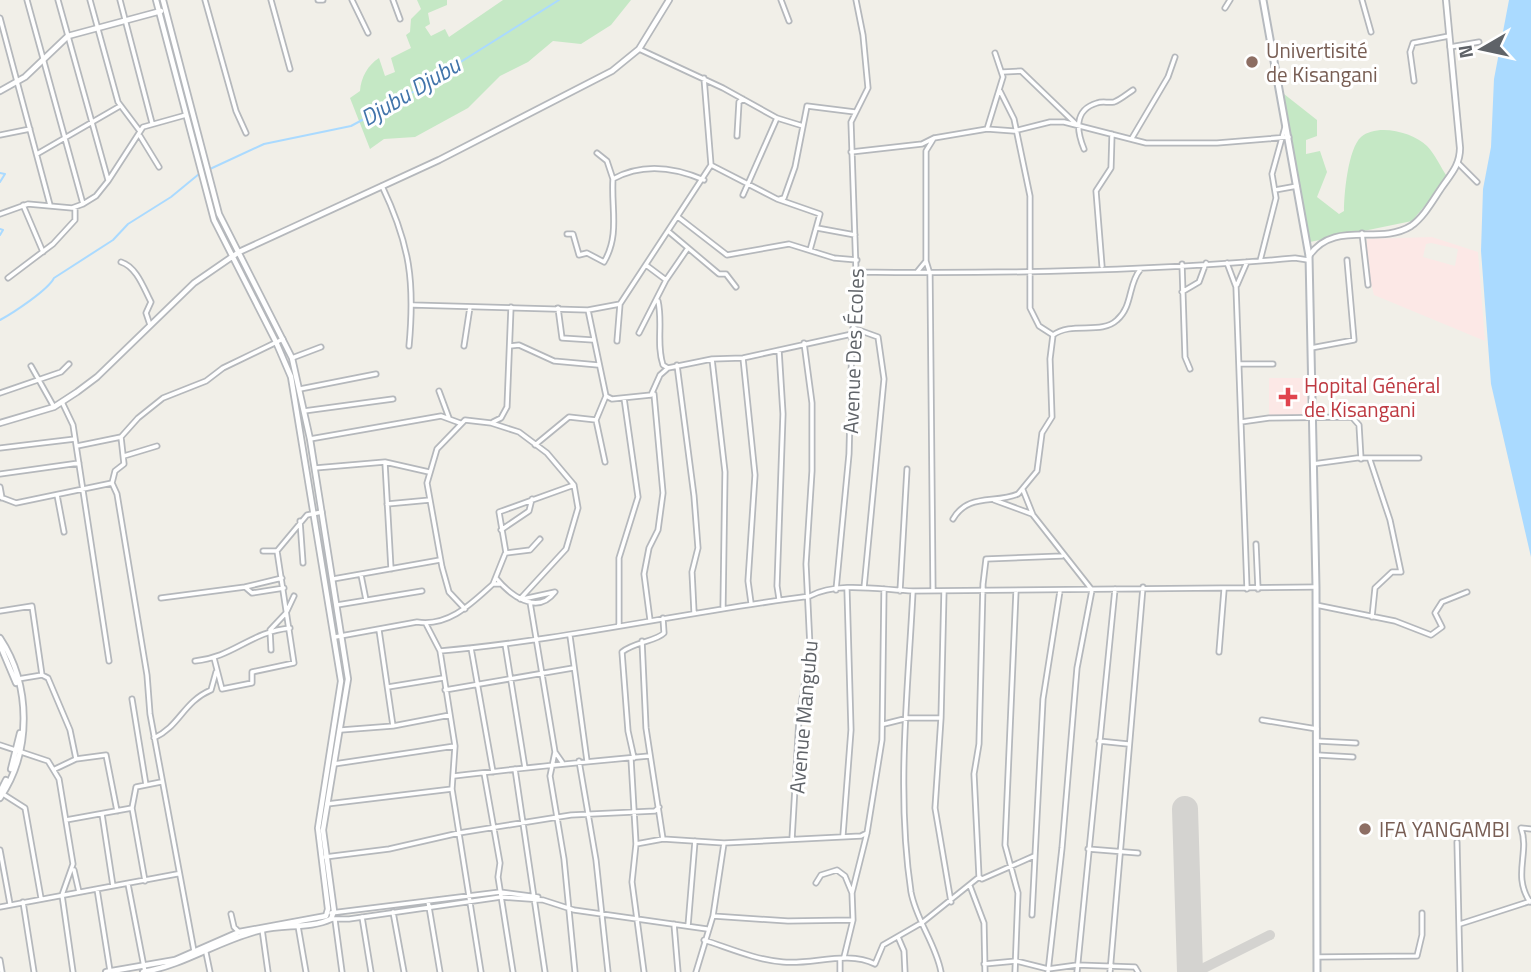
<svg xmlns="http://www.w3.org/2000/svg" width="1531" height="972" font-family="'Titillium Web',sans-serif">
	<rect width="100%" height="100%" fill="#f1efe8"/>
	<!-- medical -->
	<path fill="#fce8e6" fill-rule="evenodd" d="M1432 237 1478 252 1485 341 1374 295 1367 270V239ZM1431 243 1458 249 1455 266 1423 257 1426 244Z
		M1269 378H1307V416L1269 415Z"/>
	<!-- green -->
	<path fill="#c5e8c5" d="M417 0H447V5L428 13 430 24 425 27 431 36 445 29 449 37 503 0H631L611 25 581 44 553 41 528 62 500 76 468 108 415 137 384 139 370 149 350 98 360 91C361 77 368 65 379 58L385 76 395 72 391 58 411 48 406 35 410 32 411 19 421 9Z
		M1284 94 1317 120V136L1306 140V154L1320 151 1327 172 1317 197 1339 214 1344 211C1344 194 1348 149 1361 137 1377 123 1413 132 1427 146 1435 154 1441 168 1448 178L1412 221 1305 243Z"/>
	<!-- water -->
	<path fill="#aadaff" d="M1509 0H1531V557L1491 384 1481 251 1483 189 1491 147 1494 79Z"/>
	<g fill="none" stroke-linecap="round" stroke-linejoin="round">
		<!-- stream -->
		<path stroke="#aadaff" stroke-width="2" d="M210 169 264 144 351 126 405 97 559 0
			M0 173 5 174 0 182
			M0 229 3 230 0 235
			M0 320C13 313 48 290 54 278L113 240 128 224 171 197 199 174"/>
		<!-- taxiway -->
		<path stroke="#d4d3d0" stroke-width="10" d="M1196 972 1270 935"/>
		<!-- runway -->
		<path stroke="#d4d3d0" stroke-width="26" d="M1185 809 1190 972"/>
		<defs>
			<path id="minor" d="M27 0 83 204
				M58 0 108 180
				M90 0 118 102 139 130
				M120 0 152 123
				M205 0 236 111 246 133
				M271 0 290 69
				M318 0H323
				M352 0 368 33
				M393 0 400 19
				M781 0 789 21
				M1362 0 1371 32
				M1225 8 1230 0
				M0 18 50 205
				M1450 47 1479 42
				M639 49 723 88 777 118 803 126
				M1003 72 1021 71 1076 124
				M1414 81 1410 52 1413 43 1449 36
				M1000 91 1014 119 1030 196V308L1039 326 1053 335
				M987 129 1003 77 995 53
				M0 135 30 129
				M140 136 159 167
				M737 136 739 102 743 99
				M1132 138 1168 77 1175 57
				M1084 149C1077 132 1073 110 1097 103 1102 101 1108 103 1114 102 1120 100 1127 94 1133 90
				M851 152 922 144 934 138 987 129 1014 131 1050 122H1064L1146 143H1217L1289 137
				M597 153 607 161 613 179C642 163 674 167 704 180
				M37 154 120 106
				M1458 163 1477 182
				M711 165 777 199 820 214 810 250
				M382 186C410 245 415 282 409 346
				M1275 190 1297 186
				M743 195 777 118
				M780 199 784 198 795 167 807 106 855 112
				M23 205 43 252
				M0 214 28 204 72 208 83 204 96 196 108 181 143 127 186 115
				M678 217 727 255 789 244 834 258 857 260
				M817 228 855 235
				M668 231 719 274H726L736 287
				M1362 233 1368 285
				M567 234H573L579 255 587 253 604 262C620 235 611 208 613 179
				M1260 261 1276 198 1272 174 1285 127
				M121 262C137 267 144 289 151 302L146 313 150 325
				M1227 263 1236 287 1247 589
				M1182 264 1185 357 1190 369
				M646 265 666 280
				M1102 266 1096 191 1111 168 1112 134
				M856 272C1003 274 1150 271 1295 258L1308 260
				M917 272 926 261
				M8 278 53 244 75 220V207
				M1237 285 1247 262
				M1182 292 1199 282 1206 263
				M658 301C663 323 656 344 663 365L668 368
				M413 305 588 310 620 304 711 165 704 78
				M558 308 562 338 593 340
				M588 310 606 396 596 420 605 462
				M853 328 878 337 884 379 864 588
				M639 333 666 280 688 248
				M1053 335C1072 321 1101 335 1117 320 1133 306 1128 284 1140 270
				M617 341 620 304
				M464 346 470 307
				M510 346 519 345 554 361 598 365
				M1311 348 1354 340 1347 260
				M779 350 783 414 777 586 779 599
				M292 358 321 347
				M743 358 755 475 748 581 751 603
				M712 359 725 472 723 607
				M1240 364H1273
				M677 365 694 496 698 548 692 572 694 612
				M31 366 54 407
				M300 389 376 374
				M439 391 449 418
				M0 393 61 372 69 364
				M606 396 612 399 651 395 660 375 668 368 712 359 743 358 852 334
				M62 402 73 425 109 661
				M304 411 393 399
				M493 422 501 418 507 407 511 307
				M1241 422 1269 418 1352 417 1359 425 1361 459
				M310 439 441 416 460 423
				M535 445 569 417 596 420
				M77 446 121 437 138 418 163 398 206 381 223 368 283 339
				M0 448 75 439
				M124 456 157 446
				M1370 460 1390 520 1401 572H1392L1375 588 1372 617
				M385 463 391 569
				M1313 464 1357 458H1419
				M315 468 385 462 429 472
				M0 474 79 463
				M112 483 115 471 124 464 121 437
				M0 487 2 498
				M1023 490 1033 515 1092 590 1077 668 1062 848 1048 972
				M57 495 64 532
				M0 497 16 503 112 483 117 494 147 675 150 714 194 951
				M994 500 1032 514
				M387 504 430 500
				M953 519C968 493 994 504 1018 494L1037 471 1042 433 1052 417 1050 359 1053 335
				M300 521 303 563
				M501 530 529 511 532 499
				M540 539 530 550 506 553 499 512 574 485
				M1256 544 1258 589
				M263 551H276
				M361 575 366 600
				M496 578C510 595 537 616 555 592L523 599
				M333 579 440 560
				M493 584 505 554
				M245 587 282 578
				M836 590 849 454 852 339 857 301 851 122 868 88 863 35 856 0
				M933 590 930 274 926 261V151L934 138
				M900 591 907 469
				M913 591C908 691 896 792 911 892 916 920 936 944 941 972
				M944 591 941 718 935 808 951 902
				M161 598 245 587 252 593 284 588
				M530 602 555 752 562 762
				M337 605 422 591
				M1316 605 1395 621 1431 635 1442 627 1435 613 1442 602 1467 592
				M465 609 449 592 442 567 427 483 437 449 465 420 491 423 519 432 547 453 574 485 578 508 566 549 520 599
				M0 611 32 606 42 675 48 678 70 730 76 759
				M650 620 644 574 649 548 658 530 663 493 654 394
				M426 624 440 651C564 640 686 612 810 596 838 581 881 590 913 591L1316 587
				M619 626V558L638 497 624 398
				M379 630 393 726
				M570 636 587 761
				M335 637 417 622C449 627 472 603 493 584H501
				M642 641 646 728 663 839
				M505 644 525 768
				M471 648 493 772
				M271 650 270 630 286 613 294 596
				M440 651 455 746 452 789 481 972
				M1219 652 1224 590
				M214 658 222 689 252 683V672L294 663 277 551 307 515 322 512
				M195 661C234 657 250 632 290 628
				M18 679 42 675
				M388 687 443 678
				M445 690 573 668
				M132 699 146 785
				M1262 720 1317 729
				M884 724 908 718H940
				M341 730 393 726 450 715
				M154 738C180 726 183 702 211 690L216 672
				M1099 741 1128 744
				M1317 741 1356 743
				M0 745 48 761 59 779 73 864 62 895 73 972
				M555 752 550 776 564 859 575 972
				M1317 755 1353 757
				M634 758 628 731 622 652C634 642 657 641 664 633L663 618
				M631 759 636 844
				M579 761 596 860 608 972
				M334 764 455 746
				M55 769 76 759 106 755 117 811
				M515 769 545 972
				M484 773 500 863 498 877 513 972
				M454 776C520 768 584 762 649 756
				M3 794 25 808 41 898
				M327 804 452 789
				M102 814 113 886
				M66 820 132 808
				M843 835 851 730 847 590
				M792 839 799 719 810 647 806 564 812 471V403L804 343
				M1457 842 1460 972
				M1088 849 1138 853
				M0 850 10 904
				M325 857 389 849 459 833 571 815 655 811 659 807
				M74 870 79 892
				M979 877 974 774 979 744 983 584 986 559 1062 556
				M145 881 132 808 136 787 161 782
				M816 883 821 875 837 870 845 876 852 893
				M128 884 145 972
				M970 886 984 923 985 972
				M97 889 110 971
				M428 901 440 972
				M23 902 34 972
				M1530 902C1512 875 1530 853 1521 828L1531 829
				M0 907 177 874
				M393 912 404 972
				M331 913 500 892 538 897
				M231 914 234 927 239 932
				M1032 915 1043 699 1060 591
				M713 916 788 921 853 920
				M362 917 371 972
				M330 919H349L501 897 543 900 574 910 707 929
				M335 920 342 972
				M674 924 678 972
				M1460 924 1531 901
				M298 926 306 972
				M688 926 695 841
				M262 929 268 972
				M898 937 904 951 905 972
				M704 940C729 948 756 960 783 962 813 965 847 950 875 964L883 945 923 922 979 877 982 879 1034 856
				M205 948 210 972
				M844 957 853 920 852 893 867 833 882 740 884 589
				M1317 957 1417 956 1422 935V913
				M0 960 2 972
				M984 964 1016 961 1048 969 1077 965 1135 967 1138 972
				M644 972 632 882 636 844 663 839 724 843 861 836 867 833
				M696 972 713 916 724 843
				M840 972V960
				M1015 972 1018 893 1005 845 1016 591
				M1077 972 1115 589
				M1110 972 1143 587"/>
			<path id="tertiary" d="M0 91 25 77 68 36 161 11
				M1309 256C1334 219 1379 246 1411 226 1424 217 1433 200 1442 187 1451 174 1460 165 1460 148L1446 0
				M0 423 54 407 77 392 97 377 194 283 239 252 439 160 612 71 639 49 669 0
				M0 638C31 685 32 751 0 798
				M0 645 16 683
				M11 769 20 733
				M0 792 6 780
				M106 972 175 960 239 932 326 916 328 909 318 828 341 681 291 377 276 342 214 220 156 0
				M143 972C185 965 219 940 261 930 283 924 310 929 331 919L334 911 323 830 348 679 310 439 292 358 219 214 163 0"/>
			<path id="secondary" d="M1263 0 1309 256 1316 587 1317 972"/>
		</defs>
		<!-- minor casing -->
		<use href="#minor" stroke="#b5b8bc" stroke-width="7"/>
		<!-- tertiary casing -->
		<use href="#tertiary" stroke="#b5b8bc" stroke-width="8"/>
		<!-- secondary casing -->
		<use href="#secondary" stroke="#b6babf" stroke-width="9"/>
		<!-- minor -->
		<use href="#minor" stroke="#fff" stroke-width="3.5"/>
		<!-- tertiary -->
		<use href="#tertiary" stroke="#fff" stroke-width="4.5"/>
		<!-- secondary -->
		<use href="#secondary" stroke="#fff" stroke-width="5"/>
	</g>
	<!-- markers -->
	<g fill="#8d6e63" stroke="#fff" stroke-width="2.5">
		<circle cx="1252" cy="62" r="7"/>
		<circle cx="1365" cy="829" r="7"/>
	</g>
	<path fill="#e0444e" stroke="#fff" stroke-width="2.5" d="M1284.5 386.5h7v7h7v7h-7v7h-7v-7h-7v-7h7z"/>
	<g text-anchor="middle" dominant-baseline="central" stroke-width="6" stroke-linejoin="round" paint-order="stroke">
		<!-- education labels -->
		<g font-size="21" fill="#785e54" stroke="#fff" text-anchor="start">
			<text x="1266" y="50">Univertisité<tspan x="1266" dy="24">de Kisangani</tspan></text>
			<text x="1379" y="829">IFA YANGAMBI</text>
		</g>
		<!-- street labels -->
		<g font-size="21" fill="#5f6368" stroke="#fff">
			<text transform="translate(853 351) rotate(-88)">Avenue Des Écoles</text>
			<text transform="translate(803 717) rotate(-85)">Avenue Mangubu</text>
		</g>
		<!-- health labels -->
		<g font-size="21" fill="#be3a42" stroke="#fff" text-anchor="start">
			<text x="1304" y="385">Hopital Général<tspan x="1304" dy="24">de Kisangani</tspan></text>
		</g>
		<!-- water labels -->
		<g font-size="23" font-style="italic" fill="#4174aa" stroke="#fff">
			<text transform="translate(410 91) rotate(-31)">Djubu Djubu</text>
		</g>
	</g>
	<!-- north arrow -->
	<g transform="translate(1482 49) rotate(261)" stroke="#ffffff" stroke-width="5" paint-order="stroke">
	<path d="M0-5L12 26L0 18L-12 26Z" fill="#5f6368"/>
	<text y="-10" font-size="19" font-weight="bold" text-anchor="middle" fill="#5f6368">N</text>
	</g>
</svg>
